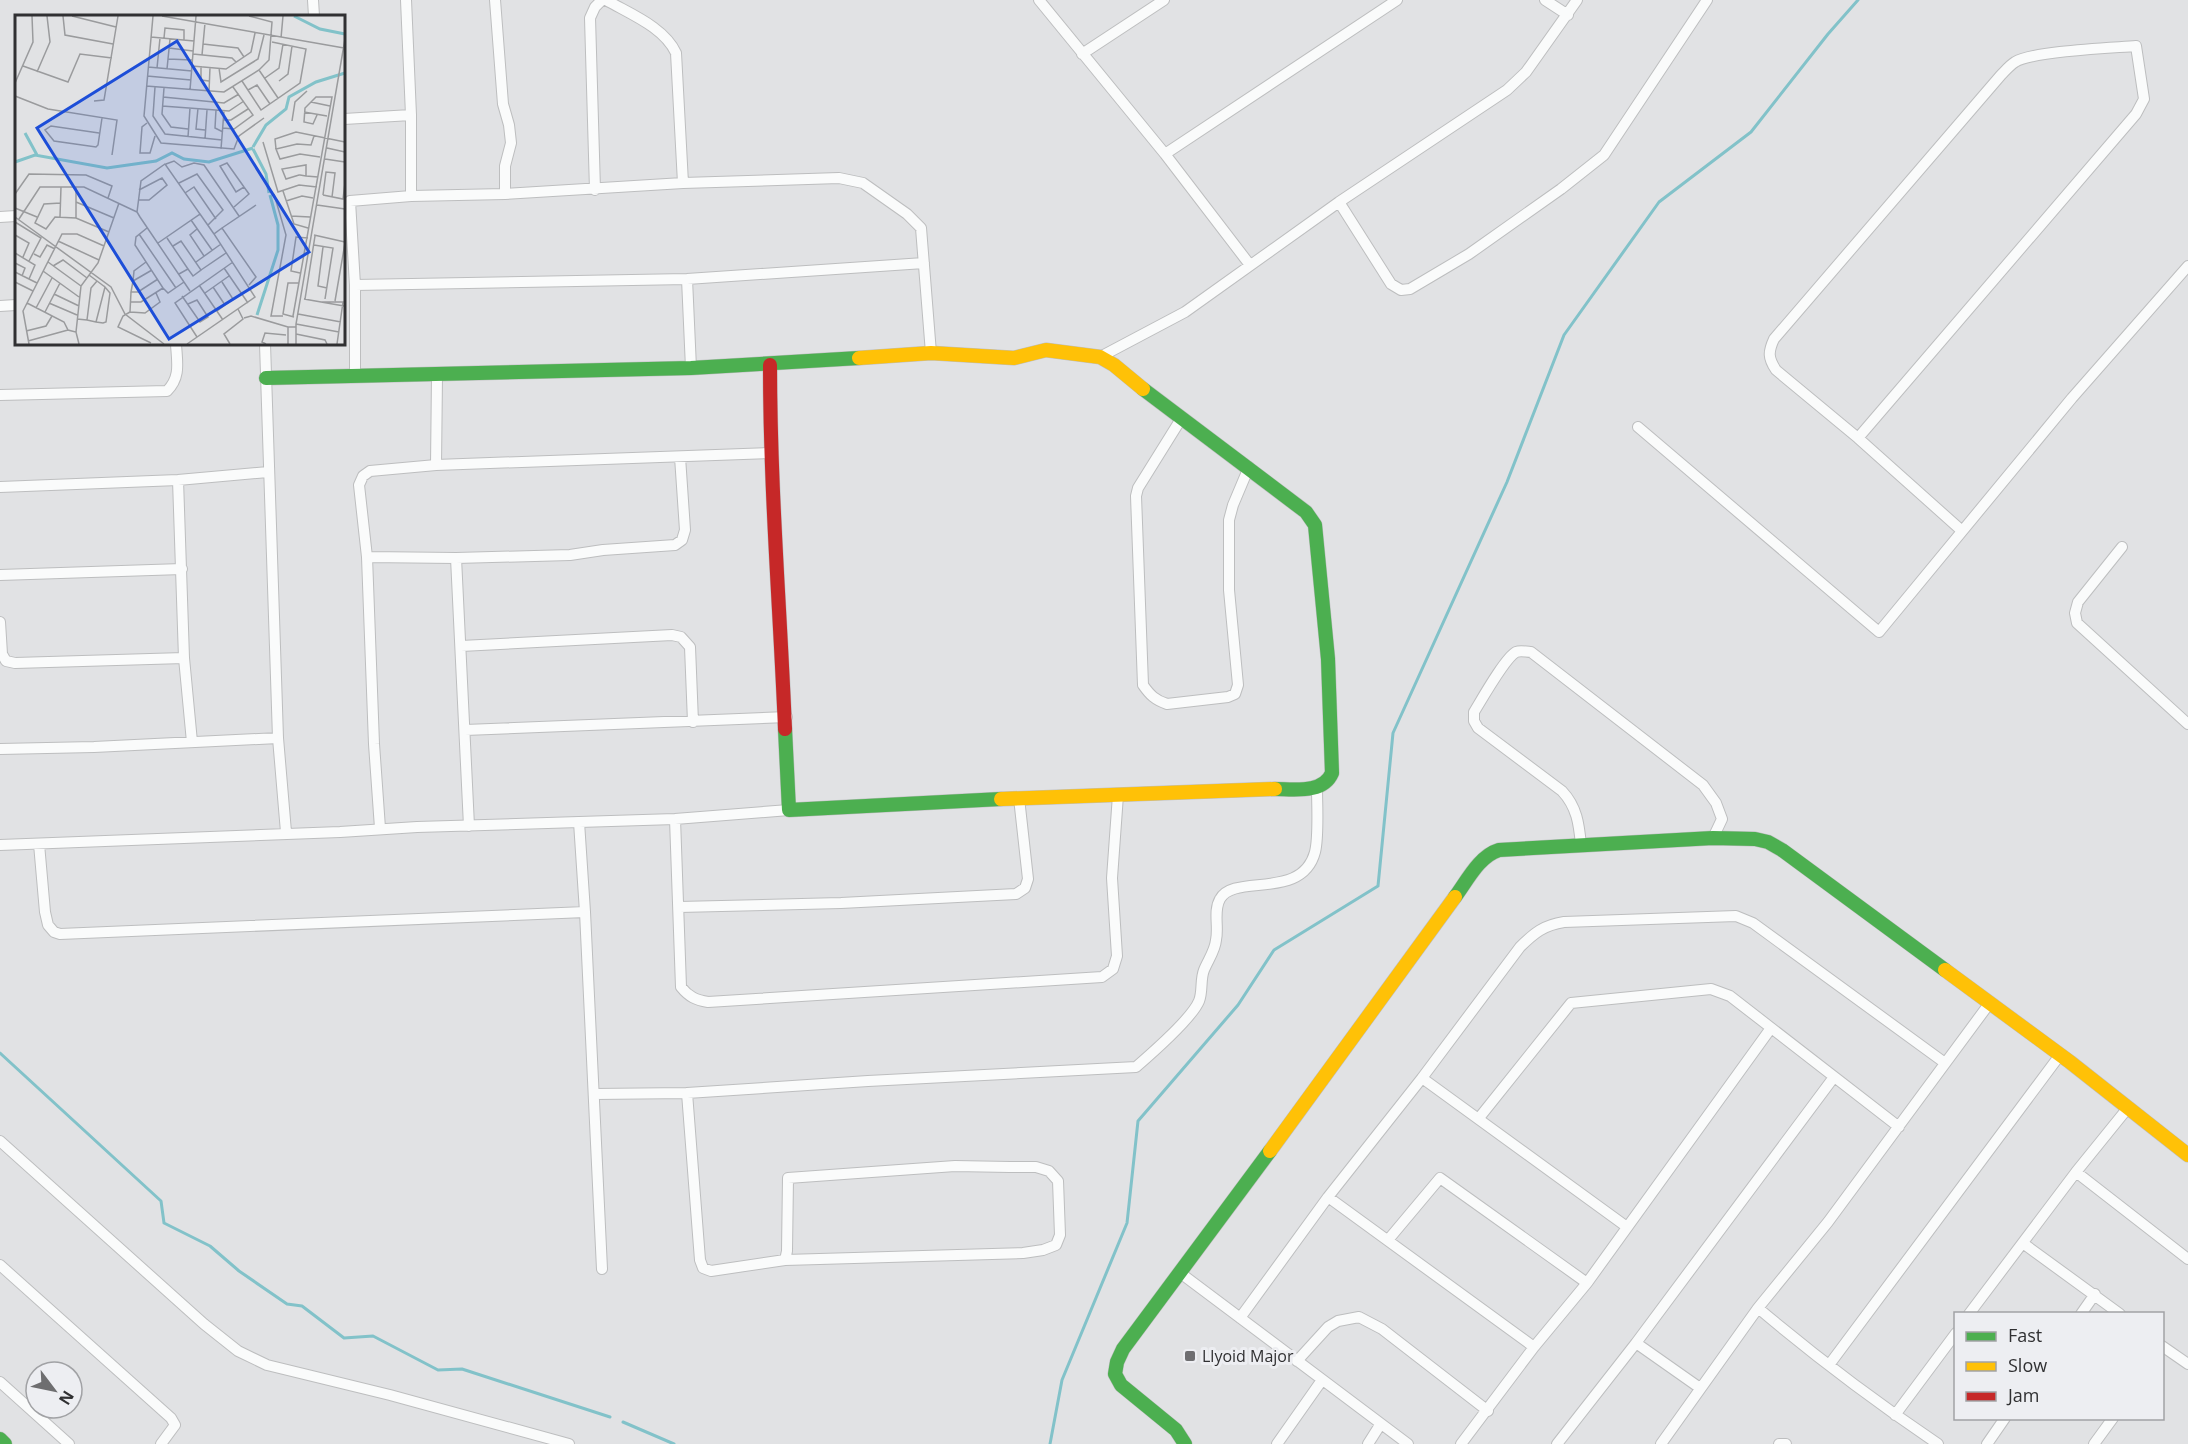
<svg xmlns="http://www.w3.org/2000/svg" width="2188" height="1444" font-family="'Open Sans',sans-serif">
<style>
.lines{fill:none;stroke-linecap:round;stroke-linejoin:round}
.stream{stroke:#82c2c9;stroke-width:3}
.street-casing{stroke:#bdbebf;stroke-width:12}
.fast-casing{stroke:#bdbebf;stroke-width:15}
.slow-casing{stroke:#bdbebf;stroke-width:15}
.jam-casing{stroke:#bdbebf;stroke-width:15}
.street{stroke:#fafbfb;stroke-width:10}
.fast{stroke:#4caf50;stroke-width:14}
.slow{stroke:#ffc107;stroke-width:14}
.jam{stroke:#c62828;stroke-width:14}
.poi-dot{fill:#6e6e70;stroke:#edeef2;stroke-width:2}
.labels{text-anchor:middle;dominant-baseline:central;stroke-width:6;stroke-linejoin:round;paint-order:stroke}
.poi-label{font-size:16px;fill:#303032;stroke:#edeef2;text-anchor:start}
.inset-river{fill:none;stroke:#82c2c9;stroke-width:3}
.inset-road{fill:none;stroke:#9a9b9d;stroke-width:1.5}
.view{fill:#1d4ed8;fill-opacity:0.15;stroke:#1d4ed8;stroke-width:3}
.inset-edge{fill:none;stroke:#303032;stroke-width:3}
</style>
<rect width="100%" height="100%" fill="#e1e2e4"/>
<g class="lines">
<path class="stream" d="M0,1053L161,1201L164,1223L210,1246L239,1271L287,1304L302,1306L344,1338L373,1336L438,1370L462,1369L610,1417
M623,1422L674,1444
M1050,1444L1062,1380L1127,1223L1138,1121L1238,1005L1274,950L1378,886L1393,733L1507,482L1564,335L1659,202L1751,132L1828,34L1858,0"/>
<g class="street-casing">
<path id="street" d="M313,0L314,16
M406,0L411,115V196
M495,0L503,104L509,125L511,143L505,166V194
M606,0C630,14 664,27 676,53L683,183
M1039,0L1165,154L1250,265
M1545,0L1568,15
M1082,54L1164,0
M344,119L411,115
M1165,154L1397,0
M595,190L590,18L595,7L602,0
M1339,202L1391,284L1401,290L1410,289L1469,254L1561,189L1604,155L1707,0
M0,217L16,216
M687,279L691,368
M355,285L687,279L924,263
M0,306L16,305
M265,344L278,738L286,832
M1100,357L1185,312L1339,202L1507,90L1526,72L1577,0
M437,376L436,465L770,453
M355,377V285L350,201L411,196L505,194L683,183L839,178L863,183L907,214L921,228L931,353
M0,395L167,391C181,377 177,362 176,344
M1181,419L1138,488L1136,496L1143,685C1150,695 1155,700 1167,704L1228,697L1235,694L1238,685L1229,590V520L1233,505L1249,467
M1638,427L1879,632L2072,398L2188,266
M1858,438L2136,114L2144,99L2136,46C2111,48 2032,51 2015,62C2010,65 2005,71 2001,75L1774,339C1768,352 1768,358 1776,370L1858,438L1961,530
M436,465L370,471L363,476L359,485L367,557L456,558L570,555L603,550L675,545L682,540L685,530L680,457
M178,480L184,658L192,742
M0,487L178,480L268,472
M2122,547L2078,602L2075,613L2077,623L2188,724
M367,557L374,744L380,828
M456,558L469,826
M0,575L182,569
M0,622L2,654L6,661L15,663L184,658
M461,646L672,635L681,637L690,647L693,722
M465,730L787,717
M0,749L94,747L278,738
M675,819L681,987C689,997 696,1000 708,1002L1102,977L1113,969L1117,956L1112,878L1118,795
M579,822L675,819L789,810
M0,845L340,832L417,827L579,822L585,912L60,934L54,932L48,925L45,912L39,844
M1581,845C1579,824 1577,807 1562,791L1478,728L1474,721V712C1482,699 1505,658 1516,652C1521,650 1526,652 1531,652L1703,785L1716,803L1722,819L1713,838
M679,907L841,903L1016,894L1025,888L1028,879L1019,798
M585,912L602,1269
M1422,1078L1627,1227
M687,1093L700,1260L703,1268L711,1271L785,1260L787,1251L788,1178L955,1166L1010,1167H1036L1049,1171L1058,1181L1060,1235L1056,1245L1043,1250L1023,1253L785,1260
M595,1094L687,1093L868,1081L1136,1067C1151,1054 1192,1018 1199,1001C1203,991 1200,980 1204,970C1208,960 1215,951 1216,940C1219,927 1213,911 1220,899C1234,873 1302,901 1315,852C1319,836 1317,805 1317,788
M1479,1118L1571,1003L1711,989L1730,996L1899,1127
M0,1141L204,1324L238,1351L267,1365L390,1395L569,1444
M2076,1172L2188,1259
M1328,1197L1534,1347
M1388,1240L1440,1178L1587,1283
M2024,1244L2120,1314
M0,1265L171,1418L175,1425L161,1444
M1179,1272L1408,1444
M1758,1308C1816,1357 1876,1402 1938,1444
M1969,1314L2076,1172L2127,1109
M2081,1314L2095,1294
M1240,1318L1328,1197L1422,1078L1520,947C1534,933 1544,925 1564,922L1736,916L1753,923L1945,1063
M1636,1343L1700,1388
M2162,1346L2188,1364
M1297,1361L1328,1327L1338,1321L1359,1317L1382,1329L1488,1411
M1829,1365L2060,1055
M0,1382L69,1444
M1895,1415L1956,1333
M1277,1444L1322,1380
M1368,1444L1380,1425
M1461,1444L1534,1347L1587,1283L1771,1028
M1557,1444L1636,1343L1834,1077
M1661,1444L1758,1308L1828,1222L1989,1004
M1779,1444H1786
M1987,1444L2005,1418
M2094,1444L2113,1418"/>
</g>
<g class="fast-casing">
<path id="fast" d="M266,378L691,368L859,358
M1143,389L1306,512L1315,525L1328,659L1332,773C1323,794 1294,789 1275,789
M785,729L789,810L1001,799
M1455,897C1467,881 1479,856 1499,850L1713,838L1755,839L1768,842L1782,850L1945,970
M0,1439L5,1444
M1185,1444L1176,1430L1121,1385L1115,1374L1117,1362L1123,1349L1270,1151"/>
</g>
<g class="slow-casing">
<path id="slow" d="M859,358L931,353L1014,358L1046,350L1100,357L1114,365L1143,389
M1001,799L1275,789
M1945,970L2070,1062L2188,1155
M1270,1151L1455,897"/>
</g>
<g class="jam-casing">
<path id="jam" d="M770,365C770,487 780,608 785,729"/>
</g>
<use href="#street" class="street"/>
<use href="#fast" class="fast"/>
<use href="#slow" class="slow"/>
<use href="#jam" class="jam"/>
</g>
<rect class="poi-dot" x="1184" y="1350" width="12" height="12" rx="3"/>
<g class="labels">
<g class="poi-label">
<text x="1202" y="1356">Llyoid Major</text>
</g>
</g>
<g transform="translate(15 15)">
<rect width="330" height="330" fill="#e1e2e4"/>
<path class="inset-river" d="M279,1L305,14L330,19M10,118L22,140M238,132L251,110L271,94L274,82L301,67L330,58M238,134L251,159L254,178M0,147L20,140L92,153L141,146L157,138L169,144L194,147L238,133M242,300L263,235V210L255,180"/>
<path class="inset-road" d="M48,1L50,20L98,29M57,1L101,12M138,1L129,101L146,128L219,134L224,121L249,103M147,1L329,33M136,22L179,26M149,23L150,13L169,15V25M266,23L268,1M188,29L223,33L229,42M154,33L178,36M178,39L217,43L221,47M187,40L190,8M153,44L177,45M8,51L53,67L65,39L97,43M177,51L211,54L236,37L240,18M186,51V65L194,66M133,52L177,56M142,53L145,23M204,53L206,67L243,44L249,20M152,54L155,24M244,55L263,83M22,57L35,27L32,1M132,61L176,65M250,63L264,53L268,29M227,66L246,95L285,68L291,34L257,27M264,66L273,59L277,31M0,68L18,27L17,1M131,71L209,77L244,55L254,45L257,7L234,1M140,72L138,101L150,119L207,125M149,73L147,99L156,112L173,114M175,75L181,1M233,75L242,70L255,89M194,77L195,52M0,81L33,94L102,105L97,140M148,82L209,88L224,79M79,86L89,85L103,1M296,87L315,91M147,91L214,96L229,86M183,93L181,114L190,115M201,95L200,113L208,117M289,97L312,101M209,105H216L233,94M277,106L280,87L292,76M132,108L127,112L125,138H135L140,121M208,113L219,114L238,100L218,72M84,118L36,111L30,115L39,126L81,132L83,130L87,103M299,121L296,130L282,129L261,134L265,144L285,139L305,142M173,122L175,93M190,124L192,95M248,127L263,177L284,170L302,172M312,133L330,137M206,134L209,96M261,134L260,124L281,117L330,127M310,144L330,147M151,149L159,146L167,152L179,148L189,150L224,201M291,161V150L267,154L271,164L284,160H285L291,161L303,162M164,168L182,159L208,195L193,210M268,176L279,209L293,213M170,178L179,172L201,204M0,179L14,159L71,160L97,171L93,183M259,179L271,220L256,301H268M308,180L311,157L320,158L317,182M308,180L328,184L330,168M124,185H134L152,170L147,163L124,175M271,186L287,181L298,183M61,187L99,203M46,188L29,189L20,208L31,214L40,202L61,203L94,217M302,190L330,194M219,192L234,179L229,172L221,177L205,151L212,148L229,172M0,193L22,202M185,199L199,219M276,201L295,202M0,202L96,272L110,299L149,329M45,202L46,172M61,203V172M4,204L25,172H69L122,197M176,205L197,235M0,207L26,223L14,246M132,213L121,222L120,230L148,273L153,278L169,267M207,213L241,190M182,214L175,220L189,241M124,219L161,273M0,220L14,228L8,242M299,220L330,227M152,223L173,254L164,259M43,226L84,245M143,228L185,199L150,149L126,166L122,197L125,202L175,276M299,230L318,233L310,284M158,231L166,226L186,255L178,261L173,254M308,232L303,271L312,273M0,238L20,250L14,264M19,239L25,242L32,230L40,234M33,247L66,271M131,247L119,256L118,266L137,255M181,247L206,229M0,248L10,253L7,261M38,251L48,245L72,263M209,253L233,288M186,255L211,238M28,256L64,282M0,257L22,268M285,258L276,256L281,222L293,223M74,260L90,272M118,266L116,277H123L143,264M0,267L18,276M184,270L208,305M198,272L210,290M116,277L115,297L108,301L103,312L136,328M190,278L214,261M39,279L64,291M167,281L185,307L193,302L182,285L173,289M289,284L329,291M290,284L300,221M320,286L330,228M115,287H126L148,273M305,287H328L322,329M12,288L49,307L53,315L61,317L64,329M34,288L62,300M21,293L37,263M202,296L218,284L207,267M30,297L45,268M115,297L130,298L145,287L141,278M283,299L326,307M278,301L317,82H301L290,93L289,107L298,109L302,100M279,302L268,299L273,268H284M229,303L236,301L273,312M62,304L72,305L81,307L88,308L91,307L95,278L90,272L81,307M72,305L76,273L82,266M281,309L324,317M11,316L31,311L37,301M61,317L66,271L83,248L104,188M281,319L310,325L312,329M182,322L160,288L218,247M13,326L53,315M14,329L8,296L47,219H62L89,231M172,329L240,282L199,219L207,213L241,262L234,270M215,329L209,319L228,304L223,294M251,329L247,327L250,318L271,320M273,329V312H281M281,329V309L330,24"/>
<path class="view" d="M162,26L294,237L154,324L22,113Z"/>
<rect width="330" height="330" class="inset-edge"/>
</g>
<rect x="1954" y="1312" width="210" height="108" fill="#edeef2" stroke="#a1a2a5" stroke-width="1.5"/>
<rect x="1966" y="1332" width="30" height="9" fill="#4caf50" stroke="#a1a2a5" stroke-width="1.5"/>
<text x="2008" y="1342" font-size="18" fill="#303032">Fast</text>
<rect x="1966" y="1362" width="30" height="9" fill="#ffc107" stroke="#a1a2a5" stroke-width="1.5"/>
<text x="2008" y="1372" font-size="18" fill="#303032">Slow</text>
<rect x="1966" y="1392" width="30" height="9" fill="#c62828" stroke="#a1a2a5" stroke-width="1.5"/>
<text x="2008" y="1402" font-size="18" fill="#303032">Jam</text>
<g transform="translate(54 1390) rotate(122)"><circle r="28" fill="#edeef2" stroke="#a1a2a5" stroke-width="1.5"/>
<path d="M0-4.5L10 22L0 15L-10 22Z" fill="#6e6e70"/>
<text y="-9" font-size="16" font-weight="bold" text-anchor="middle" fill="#303032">N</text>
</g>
</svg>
